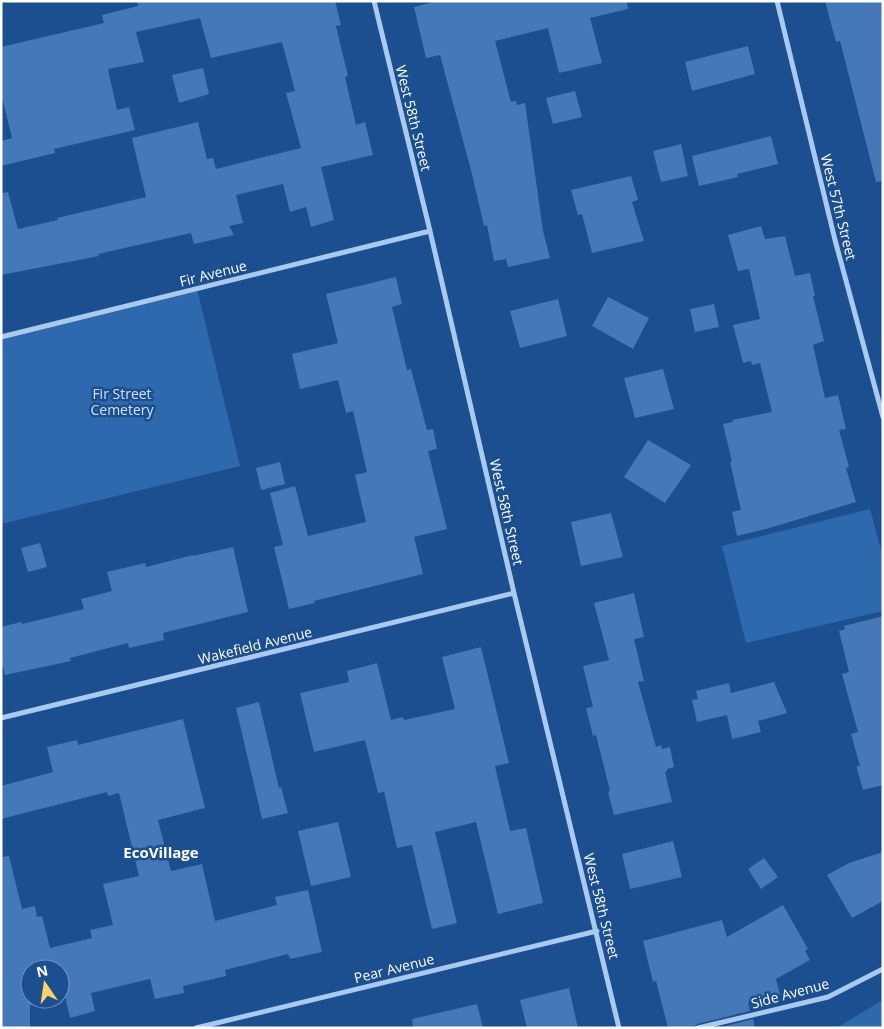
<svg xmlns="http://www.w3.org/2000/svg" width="884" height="1029" font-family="'Open Sans',sans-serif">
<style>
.green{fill:#2e69ad}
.building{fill:#4478b7}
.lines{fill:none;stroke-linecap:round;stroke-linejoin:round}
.minor{stroke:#a9c9ee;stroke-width:5}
.labels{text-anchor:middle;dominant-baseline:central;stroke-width:5;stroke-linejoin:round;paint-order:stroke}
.street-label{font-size:14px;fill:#fff;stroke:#1b4f8f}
.park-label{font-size:14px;fill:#cfe3fa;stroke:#1b4f8f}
.neighbourhood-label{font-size:15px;font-weight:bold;fill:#fff;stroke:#1b4f8f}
</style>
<rect width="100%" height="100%" fill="#1b4f8f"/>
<path class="green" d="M197,289L240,466L1,524V337Z
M870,509L883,557V611L746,643L722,546Z
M883,1000V1028H836Z"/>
<path class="building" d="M137,1H335L341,25L336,26L348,76L345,77L356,125L365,122L373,155L321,167L334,220L311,227L306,207L290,212L283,184L236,195L243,223L229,226L234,235L194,244L191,233L98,254L99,256L1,275V193L8,192L18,229L58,220L57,218L146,197L132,138L198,122L207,159L213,158L216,169L301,148L286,93L295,91L282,42L211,58L200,18L136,32L144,62L108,69L117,110L129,107L135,130L54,149L55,153L1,166V141L12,138L1,93V47L104,23L102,15L138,6Z
M437,1H627L628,9L590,18L602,63L559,73L548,28L495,41L511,102L516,101L517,105L525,103L543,231L550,258L508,267L506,259L494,261L487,225L484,226L472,174L440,55L426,58L414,7Z
M825,1H883V181L876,182L840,41L836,42Z
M748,46L755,74L692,91L685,62Z
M203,68L209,94L179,103L172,75Z
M575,91L582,117L553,124L546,98Z
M771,136L778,164L737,174L738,177L699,186L692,156Z
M681,144L688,176L661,182L653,151Z
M631,176L638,200L632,202L644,241L592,253L582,214L578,215L571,190Z
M761,226L765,239L785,236L795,276L810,273L815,296H813L824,341L813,345L825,398L838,395L846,429L839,430L849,467L846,468L856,502L766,529L737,536L732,512L741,510L730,462H732L723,424L733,422L732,420L772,412L760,363L752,365L751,361L743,363L733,325L760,319L749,269L738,271L728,235Z
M396,277L402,304L392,307L407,370L411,369L427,430L433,429L437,449L428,451L447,529L414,537L423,574L314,601L315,603L289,609L274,547L283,545L270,493L295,486L308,536L366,522L355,475L367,472L353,411L346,413L338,380L300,389L292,354L338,343L326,294Z
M608,297L649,318L633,349L592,326Z
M558,299L567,336L520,348L510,311Z
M714,304L719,327L695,332L690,309Z
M663,369L674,409L635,418L624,378Z
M648,440L691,465L665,503L624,477Z
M280,462L285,484L261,490L256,468Z
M611,513L623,557L581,566L571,522Z
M40,543L47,567L28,572L21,548Z
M233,547L248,612L163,633L164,640L129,648L128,643L70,658L71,661L5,675L1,659V627L21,622L22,624L84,609L81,599L112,591L107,572L145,563L146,567L193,555V556Z
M634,593L644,637L634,639L644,681L638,682L656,747L661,745L662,749L670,747L674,767L667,769V771L665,772L672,802L614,815L608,792L610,791L596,735L593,736L586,708L593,707L583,666L609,660L594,603Z
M883,616V785L863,790L857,769V766H860L851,734L858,732L842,674L849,672L839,631L845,629L844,626Z
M481,647L509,763L495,766L510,831L526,828L543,903L498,914L476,822L435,832L457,923L432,929L412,845L397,848L384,792L378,793L365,740L314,752L300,693L349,682L347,671L377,663L391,720L403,717L404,720L455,709L442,657Z
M774,682L787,713L758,721L761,732L732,739L727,715L697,722L692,700L698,699L696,691L729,683L731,693Z
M259,702L279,788L281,787L288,813L262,819L236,708Z
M183,719L205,808L158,820L171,871L202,864L215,921L277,905L275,897L308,890L322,952L290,959L288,954L225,970L226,976L183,986L184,993L155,999L150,979L91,993L95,1011L70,1018L65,996L60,998V969H30V999H54L30,1005V1028H1V857L9,856L22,909L35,906L37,917L42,916L50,948L92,938L90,930L113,925L103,884L139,876L119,793L108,796L107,792L1,819V786L53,772L47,747L77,740L78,745Z
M338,822L351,877L311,886L298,831Z
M673,841L682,877L630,889L622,854Z
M883,852V901L852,918L827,875L849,863Z
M764,858L778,877L761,889L748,869Z
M783,905L808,949L805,951L810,960L776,979L780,995L748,1003L750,1011L697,1024L694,1028H668L656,981L653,982L643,941L722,920L727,937Z
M569,988L578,1028H527L520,1000Z
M477,1004L483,1028H413L412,1019Z
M753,1019L755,1028H718Z"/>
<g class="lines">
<path class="minor" d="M374,1L430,231L514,593L619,1028
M777,1L835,240L883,417
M1,337L430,231
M1,718L514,593
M196,1028L597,931
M698,1028L828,997L883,969"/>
</g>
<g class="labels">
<g class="street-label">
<text transform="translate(414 118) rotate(76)">West 58th Street</text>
<text transform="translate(839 207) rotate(76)">West 57th Street</text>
<text transform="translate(213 273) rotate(-14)">Fir Avenue</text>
<text transform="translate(507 512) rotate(77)">West 58th Street</text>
<text transform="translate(255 645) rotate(-14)">Wakefield Avenue</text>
<text transform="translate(602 906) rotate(76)">West 58th Street</text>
<text transform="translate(394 968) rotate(-14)">Pear Avenue</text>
<text transform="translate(790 993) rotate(-15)">Side Avenue</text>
</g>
<g class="park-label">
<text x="122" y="393">Fir Street<tspan x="122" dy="16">Cemetery</tspan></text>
</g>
<g class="neighbourhood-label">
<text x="161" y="852">EcoVillage</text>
</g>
</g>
<rect width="884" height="1029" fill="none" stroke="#ffffff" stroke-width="5"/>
<g transform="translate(45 984) rotate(347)"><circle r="24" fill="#1b4f8f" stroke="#7695bc"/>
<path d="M0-4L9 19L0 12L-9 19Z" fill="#ffd166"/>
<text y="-8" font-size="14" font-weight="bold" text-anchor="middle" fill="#ffffff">N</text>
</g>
</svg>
